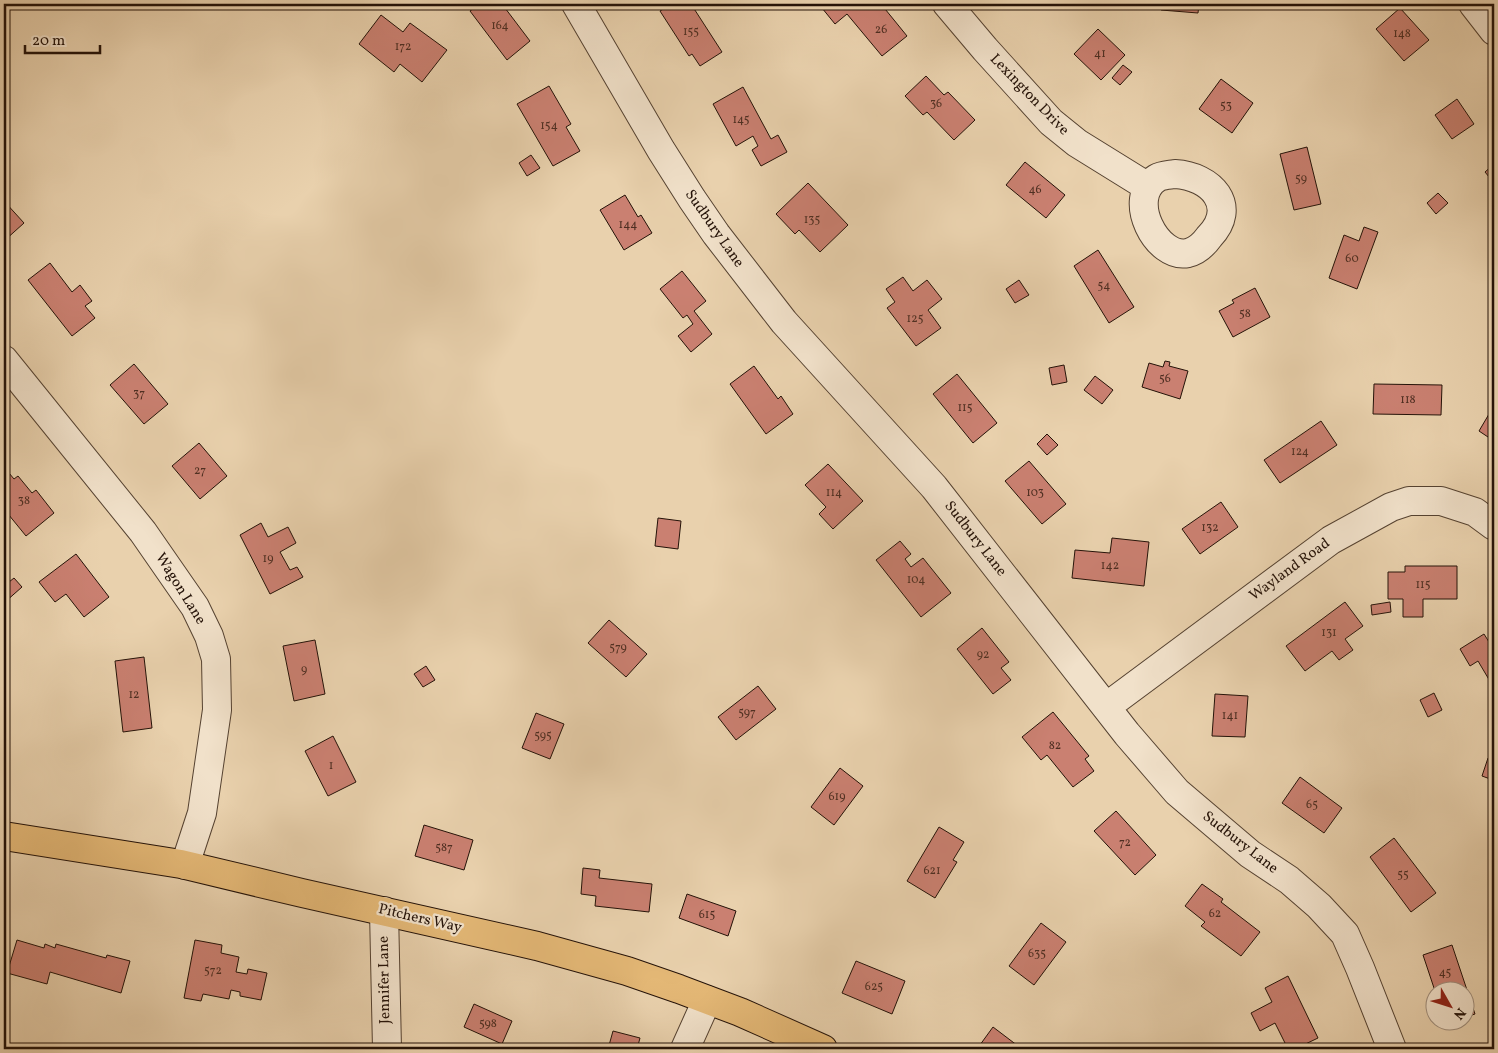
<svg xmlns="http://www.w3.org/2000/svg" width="1498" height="1053" font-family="Vollkorn,serif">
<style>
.building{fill:#ca8071;stroke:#241208}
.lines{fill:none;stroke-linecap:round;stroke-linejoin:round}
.minor-casing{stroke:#554231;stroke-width:30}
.major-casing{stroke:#241208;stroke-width:30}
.minor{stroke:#f1e1ca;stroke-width:28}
.major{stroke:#e4b876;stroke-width:28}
.labels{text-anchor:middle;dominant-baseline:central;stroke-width:4.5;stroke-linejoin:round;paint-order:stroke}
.number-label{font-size:12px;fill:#4e2e22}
.street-label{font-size:15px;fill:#241208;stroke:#f1e1ca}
</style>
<rect width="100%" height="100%" fill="#e9d1ad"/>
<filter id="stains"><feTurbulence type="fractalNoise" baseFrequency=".004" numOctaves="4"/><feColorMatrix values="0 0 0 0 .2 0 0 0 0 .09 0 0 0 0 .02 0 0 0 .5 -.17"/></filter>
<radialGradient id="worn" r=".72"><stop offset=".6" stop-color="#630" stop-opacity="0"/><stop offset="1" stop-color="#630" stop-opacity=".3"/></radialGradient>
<path class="building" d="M480,4H502L530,41L507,60L470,11Z
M672,4H691L722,52L700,66L692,54L689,56L660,11Z
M826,4H870L872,5L881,4L907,36L882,56L847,14L835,24L822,8Z
M1162,4H1199L1198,13L1161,10Z
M1400,8L1429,40L1404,61L1376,29Z
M381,15L403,32L410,23L447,50L422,82L400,64L394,72L359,44Z
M1098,29L1125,55L1101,80L1074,54Z
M1123,65L1132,72L1120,85L1112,78Z
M926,76L944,95L948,92L975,120L954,140L927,112L923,115L905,96Z
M1221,79L1253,103L1232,133L1199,109Z
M549,86L571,124L566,127L580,151L553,166L517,104Z
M743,87L771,139L778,135L787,152L761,166L752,150L758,146L753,136L736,146L713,104Z
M1457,99L1474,124L1452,139L1435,115Z
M1307,147L1321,204L1294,210L1280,154Z
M531,155L540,168L527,176L519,163Z
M1025,162L1065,195L1046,218L1006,185Z
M1494,164V183L1485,172Z
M808,183L848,225L820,252L799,230L795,234L776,214Z
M1438,193L1448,203L1436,214L1427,203Z
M625,195L638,217L641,215L652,233L624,250L600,210Z
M4,201L24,223L4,241Z
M1364,227L1378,232L1357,289L1329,278L1344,235L1359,241Z
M1098,250L1134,307L1109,323L1074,266Z
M50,263L72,292L80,285L92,301L85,306L95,318L72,336L28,280Z
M682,271L706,301L694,311L712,334L691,352L678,336L693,324L687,315L683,318L660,289Z
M903,277L913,291L927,280L942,299L928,310L941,328L916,346L887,308L895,302L886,289Z
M1019,280L1029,295L1015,303L1006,289Z
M1255,288L1270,317L1233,337L1219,311L1234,303L1232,300Z
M1165,361L1170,362L1169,366L1188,371L1180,399L1142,387L1149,363L1163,367Z
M134,364L168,404L144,424L110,385Z
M1064,365L1067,382L1052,385L1049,368Z
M754,366L778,399L781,396L793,414L766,434L730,384Z
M957,374L997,423L973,443L933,394Z
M1095,376L1113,390L1102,404L1084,390Z
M1374,384L1442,385L1441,415L1373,414Z
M1492,409L1494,410V441L1479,431Z
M1321,421L1337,445L1280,483L1264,460Z
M1047,434L1058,445L1047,455L1037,444Z
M199,443L227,476L200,499L172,466Z
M1029,461L1066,504L1042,524L1005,481Z
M828,464L863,501L833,529L819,514L826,507L805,485Z
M4,467L14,479L18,476L32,493L36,490L54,513L26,536L4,509Z
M1221,502L1238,527L1200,554L1182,529Z
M658,518L681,521L678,549L655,546Z
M261,523L268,537L288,527L296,543L280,552L290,570L297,567L303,577L270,594L240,535Z
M1112,538L1149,542L1144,586L1072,578L1075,550L1110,553Z
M900,541L911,554L905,559L911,567L923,558L951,593L921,617L876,560Z
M76,554L109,597L84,617L66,594L55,602L39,582Z
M1405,566H1457V599H1423V617H1403V599H1388V572H1405Z
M14,578L22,587L5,602L4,586Z
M1345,602L1363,626L1345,639L1353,650L1339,660L1332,651L1305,671L1286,646Z
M1390,602L1391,612L1372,615L1371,605Z
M609,620L647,654L626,677L588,643Z
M982,628L1009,662L1001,668L1011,680L993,694L957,649Z
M1484,634L1494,650V688L1478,661L1470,666L1460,649Z
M315,640L325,694L294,701L283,646Z
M144,657L152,728L123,732L115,661Z
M426,666L435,680L423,687L414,674Z
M758,686L776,709L736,740L718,717Z
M1434,693L1442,710L1428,717L1420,700Z
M1215,694L1248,696L1245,737L1212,736Z
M1053,712L1089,756L1085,759L1094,771L1073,787L1047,755L1041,760L1022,737Z
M536,713L564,724L550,759L522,748Z
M333,736L356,782L328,796L305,751Z
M1488,758L1494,761L1493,780L1482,776Z
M840,768L863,786L834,825L811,807Z
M1300,777L1342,808L1324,833L1282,803Z
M1116,811L1156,855L1135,875L1094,831Z
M424,825L473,840L464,870L415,856Z
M939,827L964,842L953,860L957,862L935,898L907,881Z
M1394,838L1436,893L1411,912L1370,857Z
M583,868L600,870L599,878L652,884L649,912L595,906L596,896L581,894Z
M1202,884L1223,899L1221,902L1260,932L1241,956L1201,926L1205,922L1185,906Z
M687,894L736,911L728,936L679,918Z
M1041,923L1066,942L1034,985L1009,966Z
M17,940L44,948L45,944L55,948L56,944L106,958L107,955L130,961L121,993L50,972L47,984L7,973Z
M195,940L222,945L221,953L239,957L236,972L247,974L248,969L267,973L261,1000L240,996V992L231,990L229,999L203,994L201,1001L184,998Z
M1452,945L1475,1014L1466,1017V990H1436V994L1423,955Z
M856,961L905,981L892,1014L842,993Z
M1288,976L1318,1038L1295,1049H1288L1275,1023L1260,1031L1251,1013L1272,1002L1265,988Z
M474,1004L512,1021L502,1044L464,1027Z
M993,1027L1022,1049H977Z
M613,1031L640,1038L637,1049H608Z"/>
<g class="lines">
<g class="minor-casing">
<path id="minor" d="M576,4L661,150L692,199L716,234L784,322L934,487L1127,734L1177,792L1250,854L1289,880L1319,906L1345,934L1360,968L1392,1049
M947,4L985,49L1051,122L1077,143L1148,187
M1473,4L1494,31
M1175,174C1211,176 1239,206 1209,237C1204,244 1196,251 1188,253C1157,260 1125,198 1157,178C1162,175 1169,175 1175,174Z
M4,360L143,532L195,607L209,636L216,659L217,710L202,813L185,865
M1106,707L1331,540L1391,507L1409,501H1441L1475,512L1494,526
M384,911L387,1049
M685,1049L707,1000"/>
</g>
<g class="major-casing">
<path id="major" d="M4,836L181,864L302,893L537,946L627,971L679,989L740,1012L823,1049"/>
</g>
<use href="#minor" class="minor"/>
<use href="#major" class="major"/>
</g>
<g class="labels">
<g class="number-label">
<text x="500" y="26">164</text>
<text x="881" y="30">26</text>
<text x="691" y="32">155</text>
<text x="1402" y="34">148</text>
<text x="403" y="47">172</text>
<text x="1100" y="54">41</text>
<text x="936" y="104">36</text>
<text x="1226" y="106">53</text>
<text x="741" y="120">145</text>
<text x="549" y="126">154</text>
<text x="1301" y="179">59</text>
<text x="1035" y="190">46</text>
<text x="812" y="220">135</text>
<text x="628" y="225">144</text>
<text x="1352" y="259">60</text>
<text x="1104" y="286">54</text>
<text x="1245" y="314">58</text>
<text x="915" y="319">125</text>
<text x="1165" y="379">56</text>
<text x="139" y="394">37</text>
<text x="1408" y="400">118</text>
<text x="965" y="408">115</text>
<text x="1300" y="452">124</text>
<text x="200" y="471">27</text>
<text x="834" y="493">114</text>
<text x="1035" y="493">103</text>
<text x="24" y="501">38</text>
<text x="1210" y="528">132</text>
<text x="268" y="559">19</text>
<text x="1110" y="566">142</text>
<text x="916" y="580">104</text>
<text x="1423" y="585">115</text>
<text x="1329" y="633">131</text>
<text x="618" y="648">579</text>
<text x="983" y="655">92</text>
<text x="304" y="670">9</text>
<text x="134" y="695">12</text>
<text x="747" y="713">597</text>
<text x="1230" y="716">141</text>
<text x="543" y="736">595</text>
<text x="1055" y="746">82</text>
<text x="331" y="766">1</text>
<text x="837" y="797">619</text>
<text x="1312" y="805">65</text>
<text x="1125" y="843">72</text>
<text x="444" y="848">587</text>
<text x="932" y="871">621</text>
<text x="1403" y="875">55</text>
<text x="1215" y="914">62</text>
<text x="707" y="915">615</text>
<text x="1037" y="954">635</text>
<text x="213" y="971">572</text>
<text x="1445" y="973">45</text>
<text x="874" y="987">625</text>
<text x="488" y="1024">598</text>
</g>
<g class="street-label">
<text transform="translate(1029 95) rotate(46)">Lexington Drive</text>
<text transform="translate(714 229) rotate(55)">Sudbury Lane</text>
<text transform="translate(975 539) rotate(52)">Sudbury Lane</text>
<text transform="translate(1290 570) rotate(-36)">Wayland Road</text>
<text transform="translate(180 589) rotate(58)">Wagon Lane</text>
<text transform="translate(1240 843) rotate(38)">Sudbury Lane</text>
<text transform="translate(420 919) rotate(13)">Pitchers Way</text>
<text transform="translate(385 980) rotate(-91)">Jennifer Lane</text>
</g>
</g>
<rect width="1498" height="1053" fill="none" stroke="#e9d1ad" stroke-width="20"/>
<rect x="5" y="5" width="1488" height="1043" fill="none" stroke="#241208" stroke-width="2.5"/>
<rect x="10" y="10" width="1478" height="1033" fill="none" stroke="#241208"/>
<g transform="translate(1450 1006) rotate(129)"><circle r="24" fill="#f1e1ca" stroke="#9f8e7c"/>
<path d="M0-4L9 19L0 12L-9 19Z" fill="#8f2418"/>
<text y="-8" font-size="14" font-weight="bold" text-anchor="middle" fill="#241208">N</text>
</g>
<path d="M25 45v8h75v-8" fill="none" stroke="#241208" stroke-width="2.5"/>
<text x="32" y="45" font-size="15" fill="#241208" stroke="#f1e1ca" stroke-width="4" paint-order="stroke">20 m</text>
<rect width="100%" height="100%" filter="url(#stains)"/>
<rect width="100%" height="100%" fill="url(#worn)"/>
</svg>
